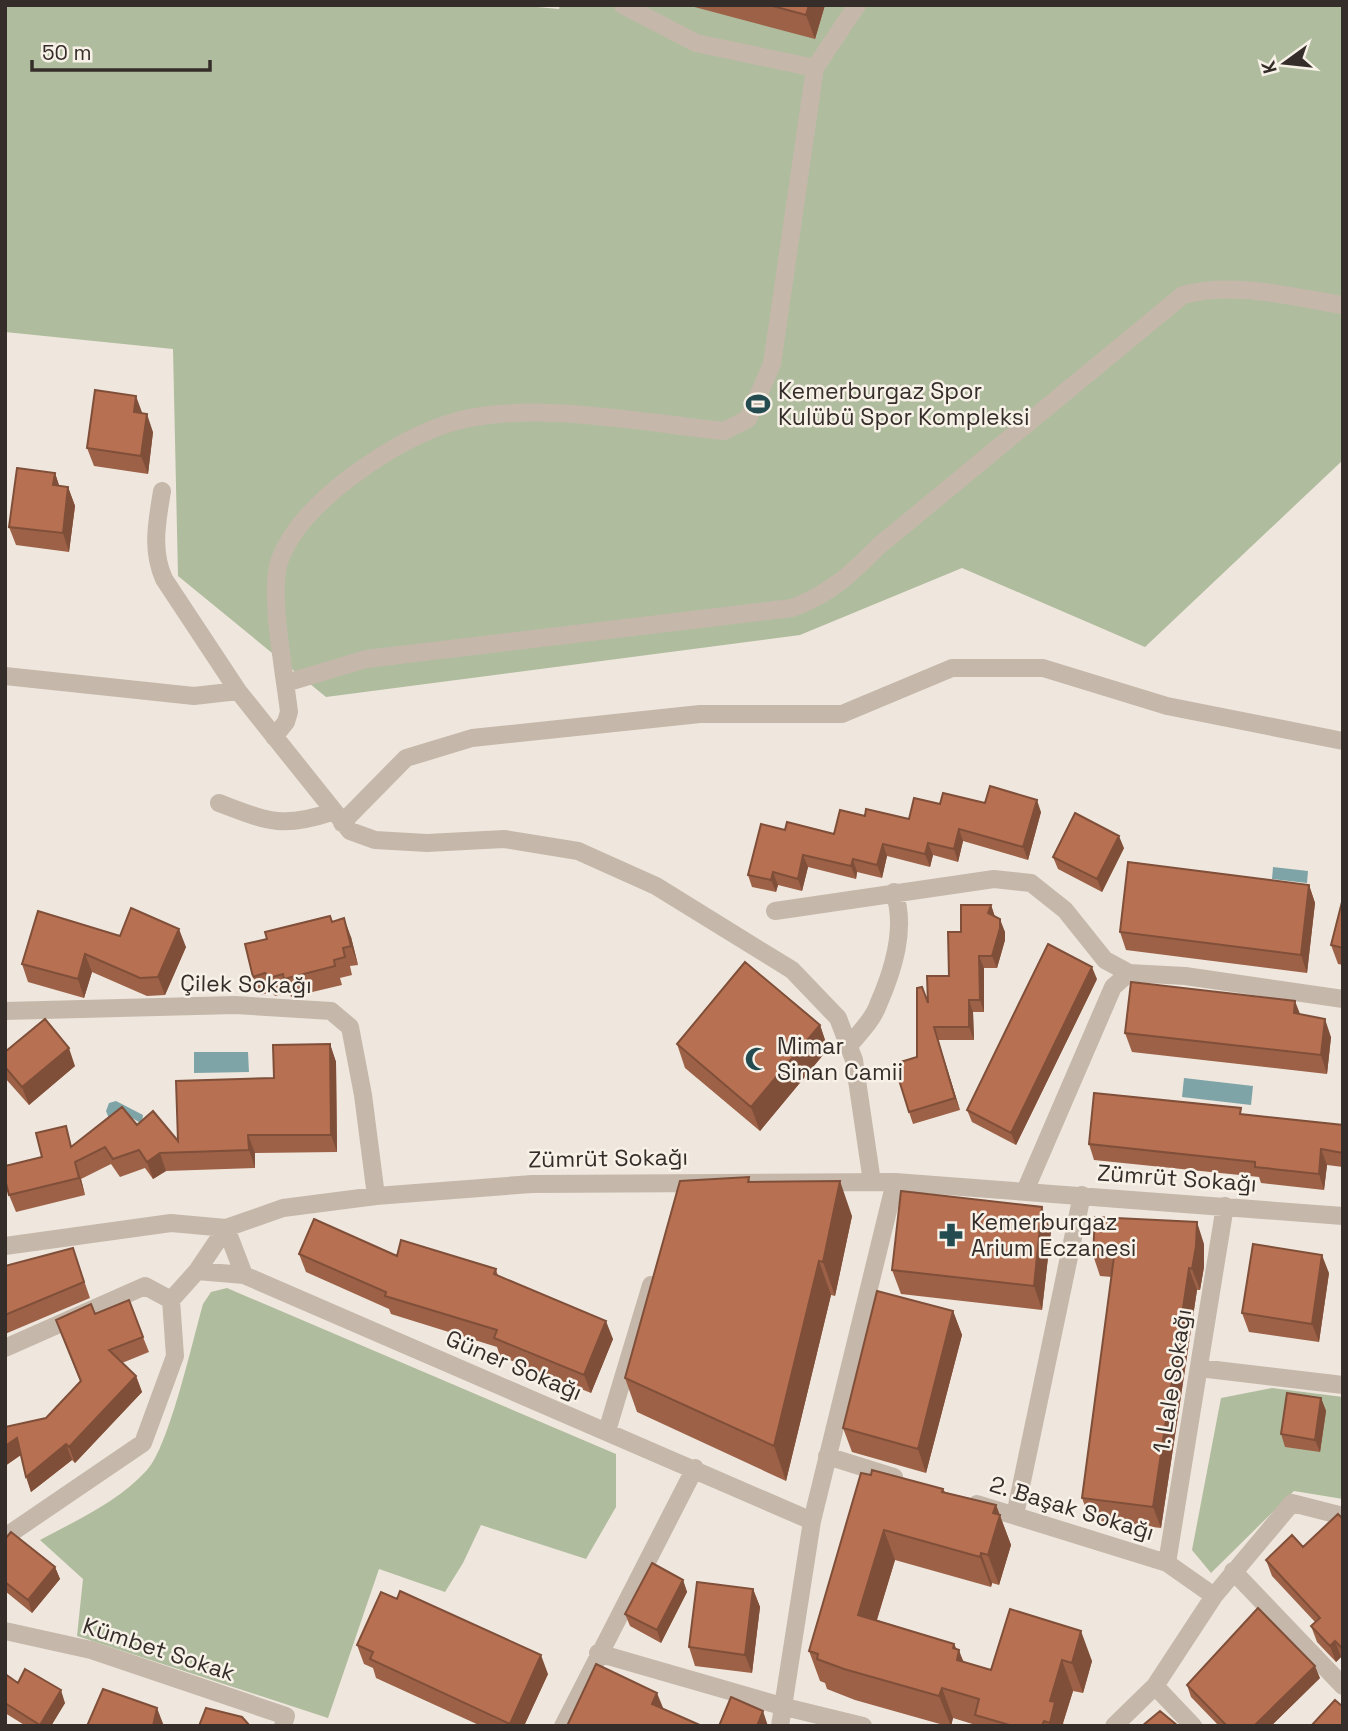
<svg xmlns="http://www.w3.org/2000/svg" width="1348" height="1731" font-family="'Space Grotesk',sans-serif">
<style>
.green{fill:#b0bc9e}
.water{fill:#7fa4a8}
.lines{fill:none;stroke-linecap:round;stroke-linejoin:round}
.minor{stroke:#c5b8aa;stroke-width:18}
.wall{fill:#9d6147}
.shaded-wall{fill:#804f39}
.building{fill:#b77152;stroke:#804f39;stroke-width:2}
.labels{text-anchor:middle;dominant-baseline:central;stroke-width:5;stroke-linejoin:round;paint-order:stroke}
.poi-label{font-size:23px;fill:#342d29;stroke:#f7f1e8;text-anchor:start}
.street-label{font-size:23px;fill:#342d29;stroke:#f7f1e8}
</style>
<rect width="100%" height="100%" fill="#efe7dd"/>
<path class="green" d="M5,5H515L559,9L560,5H1343V460L1145,647L962,568L800,635L326,697L178,576L173,349L5,332Z
M227,1288L616,1454V1507L586,1559L481,1525L463,1563L445,1592L379,1569L328,1718L77,1636L83,1579L40,1540C77,1520 118,1502 147,1470C169,1447 193,1339 203,1304L211,1292Z
M1272,1388L1343,1397V1499L1294,1491L1211,1573L1192,1550L1221,1398Z"/>
<path class="water" d="M1273,867L1308,871L1307,883L1272,879Z
M194,1052H248L249,1072L194,1073Z
M1184,1078L1253,1086L1251,1105L1182,1097Z
M116,1101L143,1115L142,1124L129,1116L110,1121L106,1111L109,1103Z"/>
<g class="lines">
<path class="minor" d="M623,5L696,43L815,68
M162,491C157,522 151,550 164,579L238,691L350,831L375,840L427,843L504,839L578,851L656,886L792,970L838,1018L854,1060L872,1182
M5,676L194,696L238,691
M286,683L366,659L792,608C829,595 853,572 880,545L1183,295C1236,281 1290,297 1343,305
M274,737L286,722L289,712C285,676 268,590 280,559C293,525 324,497 352,476C382,454 414,434 450,423C525,399 645,423 724,431L748,419L772,364L815,68L857,5
M219,803C267,821 281,829 332,812
M342,823L406,758L472,738L700,714H842L952,668H1043L1167,706L1343,741
M775,911L994,879L1031,883L1065,910L1105,960L1129,973
M5,1011L235,1005L331,1011L350,1027L363,1095L376,1196
M849,1046C858,1034 873,1020 878,1005C893,971 907,928 894,892
M1025,1191L1113,987L1129,973L1185,976L1343,999
M226,1228L244,1275L812,1521
M5,1246L171,1223L226,1228L283,1208L376,1196L532,1184L895,1182L1343,1216
M197,1271L244,1275
M5,1348L145,1286L171,1300
M1199,1368L1343,1385
M607,1431L651,1285
M827,1456L894,1477
M977,1504L1167,1563L1214,1596
M1015,1515L1082,1195
M5,1537L143,1443L175,1356L171,1300L197,1271L226,1228
M1167,1563L1225,1206
M1233,1571L1343,1686
M5,1631L91,1650L286,1716L283,1726
M598,1653L785,1707L863,1726
M1155,1686L1193,1726
M563,1726L695,1468
M780,1726L812,1521L895,1182
M1114,1726L1155,1686L1214,1596L1292,1503L1343,1516"/>
</g>
<path class="wall" d="M687,5H825L815,39Z
M153,432L148,474L94,466L87,448Z
M55,473L59,486L68,487L75,506L69,552L16,545L9,527Z
M985,803L1041,812L1028,860L963,841L958,862L933,855L930,867L887,856L882,878L857,872L856,879L808,867L802,891L778,885L776,892L752,887L748,875L785,830L834,834L865,816L909,819L940,804Z
M1124,848L1102,892L1058,869L1053,857Z
M1309,885L1315,903L1307,973L1126,950L1120,932Z
M1343,898V965L1338,964L1331,945Z
M991,905L995,917L1005,932V940L997,968H984V1012H973L974,1040H938L960,1110L913,1124L909,1112L917,1057L928,1003L949,976L961,932Z
M332,922L351,937L358,965L350,966L352,975L340,978L342,985L291,997L289,992L275,996L272,992L260,995L253,977Z
M120,936L186,947L165,995L147,996L92,972L84,998L28,982L22,964Z
M1097,979L1016,1145L972,1122L967,1110Z
M1300,1014L1331,1037L1327,1074L1132,1052L1125,1033Z
M820,1025L828,1049L760,1131L685,1068L677,1044Z
M330,1044L336,1062L337,1152L255,1153V1168L166,1171L153,1179L145,1168L120,1177L111,1164L81,1179L85,1195L16,1212L9,1195L42,1157L137,1125L178,1141L274,1078Z
M5,1052L75,1066L29,1105L5,1078Z
M1243,1114L1343,1125V1167L1327,1165L1324,1190L1261,1183L1259,1177L1094,1160L1089,1144Z
M749,1177L750,1182L852,1216L835,1296L831,1295L786,1481L637,1412L625,1378Z
M1051,1231L1042,1310L901,1294L892,1270Z
M1204,1244V1267L1200,1290H1197L1161,1528L1090,1520L1082,1498L1112,1277L1100,1276L1093,1255Z
M73,1248L90,1298L5,1334V1266Z
M299,1254L397,1256L496,1269L498,1276L613,1339L591,1393L500,1356L497,1347L391,1314L389,1309L306,1272Z
M1329,1273L1319,1342L1249,1332L1242,1313Z
M953,1311L962,1335L926,1473L852,1452L843,1428Z
M95,1314L143,1337L149,1352L122,1363L136,1376L142,1392L75,1463L72,1460L31,1492L21,1455L5,1466V1427L46,1418L80,1381L56,1320Z
M1321,1398L1326,1411L1320,1452L1285,1447L1281,1434Z
M871,1475L943,1489L945,1492L996,1505L1011,1545L999,1585L992,1583L991,1587L895,1560L877,1620L954,1644L964,1662L991,1670L1010,1609L1092,1661L1083,1693L1073,1691L1063,1723L1064,1726H979L953,1718L951,1726H947L855,1700L827,1689L825,1683L820,1681L809,1651Z
M1343,1519V1659L1341,1657L1336,1662L1317,1642L1311,1626L1315,1622L1272,1576L1266,1560L1303,1547Z
M5,1539L55,1567L60,1579L32,1613L5,1591Z
M683,1580L687,1592L661,1643L630,1626L625,1614Z
M753,1589L760,1607L752,1673L695,1666L689,1647Z
M357,1645L548,1674L524,1726H481L376,1678L373,1668L364,1664Z
M5,1674L18,1683L65,1703L51,1726H26L5,1713Z
M1320,1678L1271,1726H1219L1191,1697L1187,1685Z"/>
<path class="shaded-wall" d="M809,5H825L815,39L806,15Z
M136,396L143,415L134,412Z
M147,414L153,432L148,474L141,456Z
M55,473L61,491L53,485Z
M68,487L75,506L69,552L63,533Z
M1037,800L1041,812L1028,860L1023,847Z
M959,829L963,841L958,862L954,849Z
M1119,836L1124,848L1102,892L1097,879Z
M928,843L933,855L930,867L925,854Z
M883,844L887,856L882,878L877,865Z
M803,855L808,867L802,891L798,879Z
M853,859L857,872L856,879L851,866Z
M773,872L778,885L776,892L771,880Z
M1309,885L1315,903L1307,973L1301,955Z
M991,905L995,917L988,913Z
M344,918L351,937L358,965L351,946Z
M1000,919L1005,932V940L997,968L992,956Z
M179,929L186,947L165,995L158,977Z
M85,954L92,972L84,998L78,979Z
M979,956L984,968V1012L980,1000Z
M1092,967L1097,979L1016,1145L1011,1133Z
M969,1000L973,1012L974,1040L969,1027Z
M1295,1001L1302,1019L1294,1013Z
M1325,1019L1331,1037L1327,1074L1321,1055Z
M820,1025L828,1049L760,1131L751,1107Z
M934,1027L938,1040L960,1110L955,1098Z
M330,1044L336,1062L337,1152L331,1135Z
M69,1048L75,1066L29,1105L22,1087Z
M248,1135L255,1153V1168L249,1150Z
M1321,1149L1327,1165L1324,1190L1319,1174Z
M160,1153L166,1171L153,1179L147,1162Z
M75,1162L81,1179L85,1195L79,1178Z
M840,1181L852,1216L835,1296L823,1262Z
M1042,1207L1051,1231L1042,1310L1034,1286Z
M1197,1222L1204,1244V1267L1200,1290L1192,1269Z
M1322,1255L1329,1273L1319,1342L1312,1324Z
M819,1261L831,1295L786,1481L774,1446Z
M1189,1268L1197,1290L1161,1528L1153,1507Z
M953,1311L962,1335L926,1473L918,1449Z
M606,1321L613,1339L591,1393L584,1375Z
M136,1376L142,1392L75,1463L69,1447Z
M1321,1398L1326,1411L1320,1452L1315,1440Z
M17,1438L22,1454L5,1466V1446Z
M66,1444L72,1460L31,1492L26,1477Z
M996,1505L1011,1545L999,1585L988,1555L993,1513Z
M884,1530L895,1560L869,1645L858,1615Z
M981,1553L992,1583L991,1587L980,1557Z
M55,1567L60,1579L32,1613L28,1600Z
M683,1580L687,1592L661,1643L657,1630Z
M753,1589L760,1607L752,1673L745,1655Z
M1081,1631L1092,1661L1083,1693L1072,1663Z
M1335,1641L1341,1657L1336,1662L1330,1646Z
M954,1644L958,1655L959,1650L970,1680L967,1690L953,1648Z
M541,1655L548,1674L524,1726H511L510,1724Z
M1062,1660L1073,1691L1063,1723L1064,1726H1051L1050,1723V1701Z
M1315,1666L1320,1678L1271,1726H1254Z
M942,1688L953,1718L951,1726L939,1696Z
M61,1690L65,1703L51,1726H41L40,1725Z
M657,1693L664,1710L652,1704Z
M157,1708L164,1726H153Z
M763,1711L768,1726H757Z"/>
<path class="building" d="M769,5H809L806,15Z
M95,390L136,396L134,412L147,414L141,456L87,448Z
M17,468L55,473L53,485L68,487L63,533L9,527Z
M990,786L1037,800L1023,847L959,829L954,849L928,843L925,854L883,844L877,865L853,859L851,866L803,855L798,879L773,872L771,880L748,875L761,824L785,830L787,822L834,834L840,810L865,816L866,809L909,819L914,798L940,804L943,793L985,803Z
M1075,813L1119,836L1097,879L1053,857Z
M1128,862L1309,885L1301,955L1120,932Z
M1343,898V948L1331,945Z
M961,905H991L988,913L1000,919V928L992,956H979L980,1000H969V1027H934L955,1098L909,1112L894,1064L917,1057V988L922,987L928,1003L927,976H949L948,932H961Z
M131,908L179,929L158,977L140,978L85,954L78,979L22,964L38,911L120,936Z
M330,916L332,922L344,918L351,946L343,948L345,957L334,960L335,966L284,979L283,974L269,978L265,973L253,977L245,944L267,939L265,932Z
M1048,944L1092,967L1011,1133L967,1110Z
M745,962L820,1025L751,1107L677,1044Z
M1131,982L1295,1001L1294,1013L1325,1019L1321,1055L1125,1033Z
M45,1019L69,1048L22,1087L5,1067V1052Z
M330,1044L331,1135H248L249,1150L160,1153L147,1162L139,1150L113,1159L105,1147L75,1162L79,1178L9,1195L5,1179V1166L42,1157L36,1133L66,1126L71,1147L122,1107L137,1125L153,1111L178,1141L176,1081L274,1078L273,1045Z
M1094,1093L1241,1108L1240,1114L1343,1125V1153L1321,1149L1319,1174L1255,1167V1162L1089,1144Z
M749,1177L748,1182L840,1181L823,1262L819,1261L774,1446L625,1378L680,1181Z
M901,1191L1042,1207L1034,1286L892,1270Z
M1095,1217L1197,1222L1196,1246L1192,1269L1189,1268L1153,1507L1082,1498L1114,1257L1093,1255Z
M314,1219L397,1256L401,1240L496,1269L494,1274L606,1321L584,1375L494,1338L497,1330L385,1296L386,1292L299,1254Z
M1253,1244L1322,1255L1312,1324L1242,1313Z
M73,1248L84,1282L5,1315V1266Z
M877,1291L953,1311L918,1449L843,1428Z
M129,1300L143,1337L109,1350L136,1376L69,1447L66,1444L26,1477L17,1438L5,1446V1427L46,1418L81,1381L56,1320L91,1304L95,1314Z
M1287,1393L1321,1398L1315,1440L1281,1434Z
M872,1470L943,1489L942,1492L996,1505L993,1513L1000,1515L988,1555L981,1553L980,1557L884,1530L858,1615L954,1644L953,1648L959,1650L957,1660L991,1670L1010,1609L1081,1631L1072,1663L1062,1660L1050,1701L1055,1702L1050,1723L1044,1721L1042,1726H1013L975,1715L979,1699L942,1688L939,1696L844,1669L817,1659L818,1654L809,1651L861,1473L871,1475Z
M1338,1514L1343,1519V1649L1335,1641L1330,1646L1311,1626L1320,1618L1266,1560L1292,1535L1303,1547Z
M11,1532L55,1567L28,1600L5,1582V1539Z
M652,1563L683,1580L657,1630L625,1614Z
M697,1582L753,1589L745,1655L689,1647Z
M400,1591L541,1655L510,1724L370,1659L373,1652L357,1645L381,1592L397,1599Z
M1258,1608L1315,1666L1254,1726H1227L1187,1685Z
M596,1664L657,1693L652,1704L702,1726H567Z
M25,1669L61,1690L40,1725L5,1703V1674L18,1683Z
M103,1689L157,1708L153,1726H87Z
M731,1697L763,1711L757,1726H719Z
M1335,1700L1343,1707V1726H1311Z
M206,1708L242,1717L250,1726H199Z
M1160,1711L1178,1726H1142Z"/>
<defs>
<g id="stadium-bare" transform="scale(1.89)"><path d="M0-5a6.5 5 0 1 0 0 10a6.5 5 0 1 0 0-10ZM-3.5-1.8h7v3.6h-7Z" fill="#234b50" stroke="#f7f1e8" stroke-width="2.5" paint-order="stroke"/></g>
<g id="mosque-bare" transform="scale(1.89)"><path d="M3.5-4.9A6 6 0 1 0 3.5 4.9A5 5 0 1 1 3.5-4.9Z" fill="#234b50" stroke="#f7f1e8" stroke-width="2.5" paint-order="stroke"/></g>
<g id="pharmacy-bare" transform="scale(1.89)"><path d="M-2-6h4v4h4v4h-4v4h-4v-4h-4v-4h4Z" fill="#234b50" stroke="#f7f1e8" stroke-width="2.5" paint-order="stroke"/></g>
</defs>
<g fill-rule="evenodd">
<use href="#stadium-bare" x="758" y="404"/>
<use href="#mosque-bare" x="757" y="1059"/>
<use href="#pharmacy-bare" x="951" y="1235"/>
</g>
<g class="labels">
<g class="poi-label">
<text x="778" y="391">Kemerburgaz Spor<tspan x="778" dy="26">Kulübü Spor Kompleksi</tspan></text>
<text x="777" y="1046">Mimar<tspan x="777" dy="26">Sinan Camii</tspan></text>
<text x="971" y="1222">Kemerburgaz<tspan x="971" dy="26">Arium Eczanesi</tspan></text>
</g>
<g class="street-label">
<text transform="translate(246 984) rotate(1)">Çilek Sokağı</text>
<text transform="translate(608 1158) rotate(-1)">Zümrüt Sokağı</text>
<text transform="translate(1177 1178) rotate(4)">Zümrüt Sokağı</text>
<text transform="translate(514 1365) rotate(23)">Güner Sokağı</text>
<text transform="translate(1172 1381) rotate(-81)">1. Lale Sokağı</text>
<text transform="translate(1072 1508) rotate(17)">2. Başak Sokağı</text>
<text transform="translate(159 1649) rotate(18)">Kümbet Sokak</text>
</g>
</g>
<rect width="1348" height="1731" fill="none" stroke="#342d29" stroke-width="14"/>
<g transform="translate(1285 63) rotate(255)" stroke="#f7f1e8" stroke-width="5" paint-order="stroke">
<path d="M0-5L12 26L0 18L-12 26Z" fill="#342d29"/>
<text y="-10" font-size="19" font-weight="bold" text-anchor="middle" fill="#342d29">K</text>
</g>
<path d="M32 60v10h178v-10" fill="none" stroke="#342d29" stroke-width="3.5"/>
<text x="42" y="60" font-size="21" fill="#342d29" stroke="#f7f1e8" stroke-width="5" paint-order="stroke">50 m</text>
</svg>
